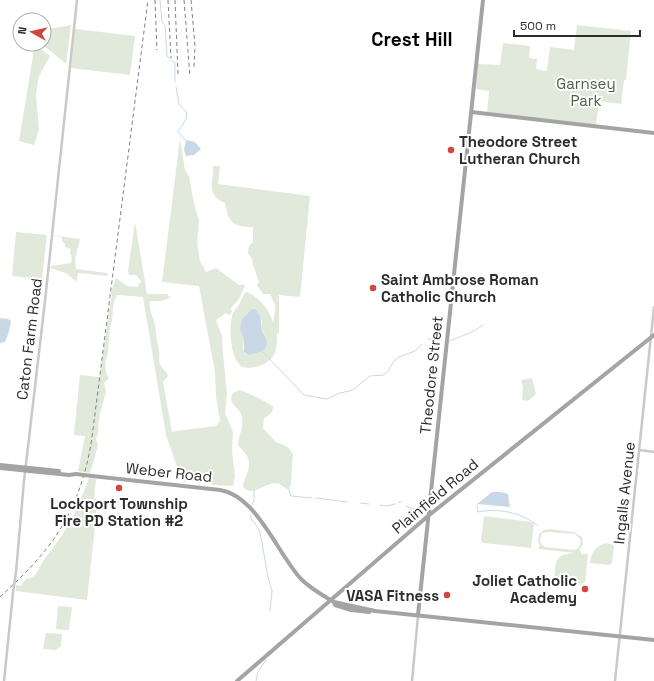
<svg xmlns="http://www.w3.org/2000/svg" width="654" height="681" font-family="'Space Grotesk',sans-serif">
<style>
.green{fill:#e1e9db;fill-rule:evenodd}
.water{fill:#c9d8e7}
.lines{fill:none;stroke-linecap:round;stroke-linejoin:round}
.stream{stroke:#c9d8e7;stroke-width:1}
.minor{stroke:#c9c9c9;stroke-width:2.5}
.major{stroke:#a4a4a4;stroke-width:4}
.rail{stroke:#818181;stroke-width:1;stroke-dasharray:4 3;stroke-linecap:butt}
.minor-bridge{stroke:#c9c9c9;stroke-width:2.5}
.major-bridge{stroke:#a4a4a4;stroke-width:4}
.poi-dot{fill:#d24640;stroke:#fff;stroke-width:1.5}
.labels{text-anchor:middle;dominant-baseline:central;stroke-width:4;stroke-linejoin:round;paint-order:stroke}
.park-label{font-size:15px;fill:#4c633f;stroke:#fff}
.poi-label{font-size:15px;font-weight:bold;fill:#2c2c2c;stroke:#fff;text-anchor:start}
.street-label{font-size:15px;fill:#2c2c2c;stroke:#fff}
.district-label{font-size:19px;font-weight:bold;fill:#000;stroke:#fff}
</style>
<rect width="100%" height="100%" fill="#fff"/>
<path class="green" d="M71,25L66,64L42,44H44V30Z
M577,25L631,31L626,80H624L621,104L599,101L596,126L487,113L489,91L476,89L478,64L500,65L503,43L530,46L529,58L537,59L536,69L547,71L550,47L574,50Z
M75,29L135,36L130,75L71,68Z
M35,44L50,56L39,76L36,94L39,130L34,145L19,141Z
M180,139L185,170L189,176L194,203L199,221L197,242L200,261L206,272L216,268L239,285H245L239,299L231,308L232,312L229,315L226,313L216,320L222,336L223,354L227,393L225,413L233,432L232,451L235,476L233,486L212,485L210,481C202,479 196,481 188,478L185,482L182,481L166,435L143,297L119,295H117C110,307 115,317 110,327L108,353L105,363L106,373L109,378L104,383L106,392L100,413L98,428V433L96,439L98,446L90,473L78,471L85,436L74,435L80,375L100,377L109,310L112,296L111,292L116,278L127,286L138,287L139,283L142,282L141,281L136,275H129L128,271L135,222L147,294H167L170,298L161,301H150C148,308 154,318 155,325C156,334 157,342 159,350C160,355 158,361 161,366C163,370 167,371 168,376L163,382L172,432L176,431L216,426L220,421L216,397L215,372L199,286L162,282Z
M213,166H220L218,184L310,196L300,297L279,295V333H277C277,339 277,344 276,349C273,364 255,370 242,367C230,358 228,327 233,313C234,310 238,307 240,303C242,299 243,295 246,292C259,296 269,310 273,322L276,307L270,294H263L257,285L259,282L253,265L252,259L248,253L249,246L253,242V227C233,227 228,222 225,203C205,195 214,182 213,166ZM249,312L262,320V329L265,336L250,355L245,354L243,348L244,339L241,331Z
M16,232L47,235L42,279L12,276Z
M52,235L80,239L75,259L76,269L107,273L108,276L78,273L77,282L66,273L50,268L51,266L71,263C72,259 72,256 70,253L71,249L65,247V244L62,241V237L53,236Z
M532,378L536,394L528,401L522,400L523,387L521,380Z
M239,390C245,391 269,403 273,407L272,412L264,419L263,428L276,442L288,447L293,454L291,484L289,490C284,488 281,483 275,483C265,483 252,498 243,487C244,477 252,468 248,458C246,453 241,449 238,445C239,433 245,425 241,414C238,406 227,403 233,393Z
M89,478L96,479L94,499H98L87,600L16,591V585L21,586L26,579C37,578 38,569 44,560C52,548 62,537 69,524C77,510 83,494 89,478Z
M484,516L531,522L534,524L531,548L483,543L481,541Z
M549,529L574,532L582,537L583,544L579,550L581,551V554H588L585,582L581,584L554,581C556,560 554,554 576,553L538,549L539,546H540L538,541L539,534L544,530ZM547,532L575,534L580,539C581,545 579,549 574,550L545,547L542,545L540,540L542,533Z
M606,543L614,545L612,563L609,565L590,563C591,552 595,547 606,543Z
M58,606L72,607L69,630L56,629Z
M46,633L62,634L61,646L56,650L43,649Z"/>
<path class="water" d="M186,140L195,142L201,149L194,155L186,156L184,150Z
M252,309H255C263,320 260,318 262,330C263,334 266,337 267,342C268,351 255,354 248,355L244,352V339L240,330L242,319C247,316 248,312 252,309Z
M0,318L8,319L11,321C10,329 8,335 5,342L0,343Z
M492,492H501L508,494L510,507L477,504Z"/>
<g class="lines">
<path class="stream" d="M160,0L162,22L165,25L167,56L175,63V82
M176,87L179,104L187,113L186,119L178,132L186,141
M428,339H441
M450,341L474,331L483,325
M262,351L304,395L327,399L340,393L353,390L370,376L384,375L387,372L395,360L399,357L415,351L422,344
M289,490L291,496L312,498
M316,498L347,502
M398,502H401
M360,503L369,504
M252,505L254,500V490
M380,505L387,506L395,504
M477,505L478,512C498,508 520,512 537,525
M406,506L423,513
M250,515L252,521L255,523L260,532L268,577L272,591L270,611
M256,681L258,672L266,660"/>
<path class="minor" d="M640,450L654,452
M16,572L24,481L45,301L77,0
M4,681L13,593
M412,681L418,616
M615,681L654,307"/>
<path class="major" d="M471,112L654,133
M0,465L59,471
M0,468L69,475L76,474
M92,476L220,490C257,496 277,553 301,579C311,589 322,595 334,602L335,605L351,610L369,612L371,610
M334,602L375,611L654,640
M418,615L483,0
M237,681L428,516L654,335"/>
<path class="rail" d="M155,0L157,50
M168,0L171,58
M175,0L178,74
M184,0L190,77
M191,0L195,46L194,67
M0,597C15,583 30,569 43,553C71,520 86,479 92,437L148,0"/>
<path class="minor-bridge" d="M13,593L16,572"/>
<path class="major-bridge" d="M76,474L92,476"/>
</g>
<g class="poi-dot">
<circle cx="451" cy="150" r="4"/>
<circle cx="373" cy="288" r="4"/>
<circle cx="119" cy="488" r="4"/>
<circle cx="585" cy="589" r="4"/>
<circle cx="447" cy="595" r="4"/>
</g>
<g class="labels">
<g class="park-label">
<text x="586" y="83">Garnsey<tspan x="586" dy="17">Park</tspan></text>
</g>
<g class="poi-label">
<text x="459" y="141">Theodore Street<tspan x="459" dy="17">Lutheran Church</tspan></text>
<text x="381" y="279">Saint Ambrose Roman<tspan x="381" dy="17">Catholic Church</tspan></text>
<text x="119" y="503" text-anchor="middle">Lockport Township<tspan x="119" dy="17">Fire PD Station #2</tspan></text>
<text x="577" y="580" text-anchor="end">Joliet Catholic<tspan x="577" dy="17">Academy</tspan></text>
<text x="439" y="595" text-anchor="end">VASA Fitness</text>
</g>
<g class="street-label">
<text transform="translate(29 339) rotate(-83)">Caton Farm Road</text>
<text transform="translate(431 375) rotate(-84)">Theodore Street</text>
<text transform="translate(169 472) rotate(6)">Weber Road</text>
<text transform="translate(624 493) rotate(-84)">Ingalls Avenue</text>
<text transform="translate(435 496) rotate(-40)">Plainfield Road</text>
</g>
<g class="district-label">
<text x="412" y="39">Crest Hill</text>
</g>
</g>
<g transform="translate(32 32) rotate(278)"><circle r="19" fill="#ffffff" stroke="#ababab"/>
<path d="M0-3L7 15L0 10L-7 15Z" fill="#d24640"/>
<text y="-6" font-size="11" font-weight="bold" text-anchor="middle" fill="#2c2c2c">N</text>
</g>
<path d="M514 30v6h126v-6" fill="none" stroke="#2c2c2c" stroke-width="2"/>
<text x="520" y="30" font-size="12" fill="#2c2c2c" stroke="#ffffff" stroke-width="3" paint-order="stroke">500 m</text>
</svg>
